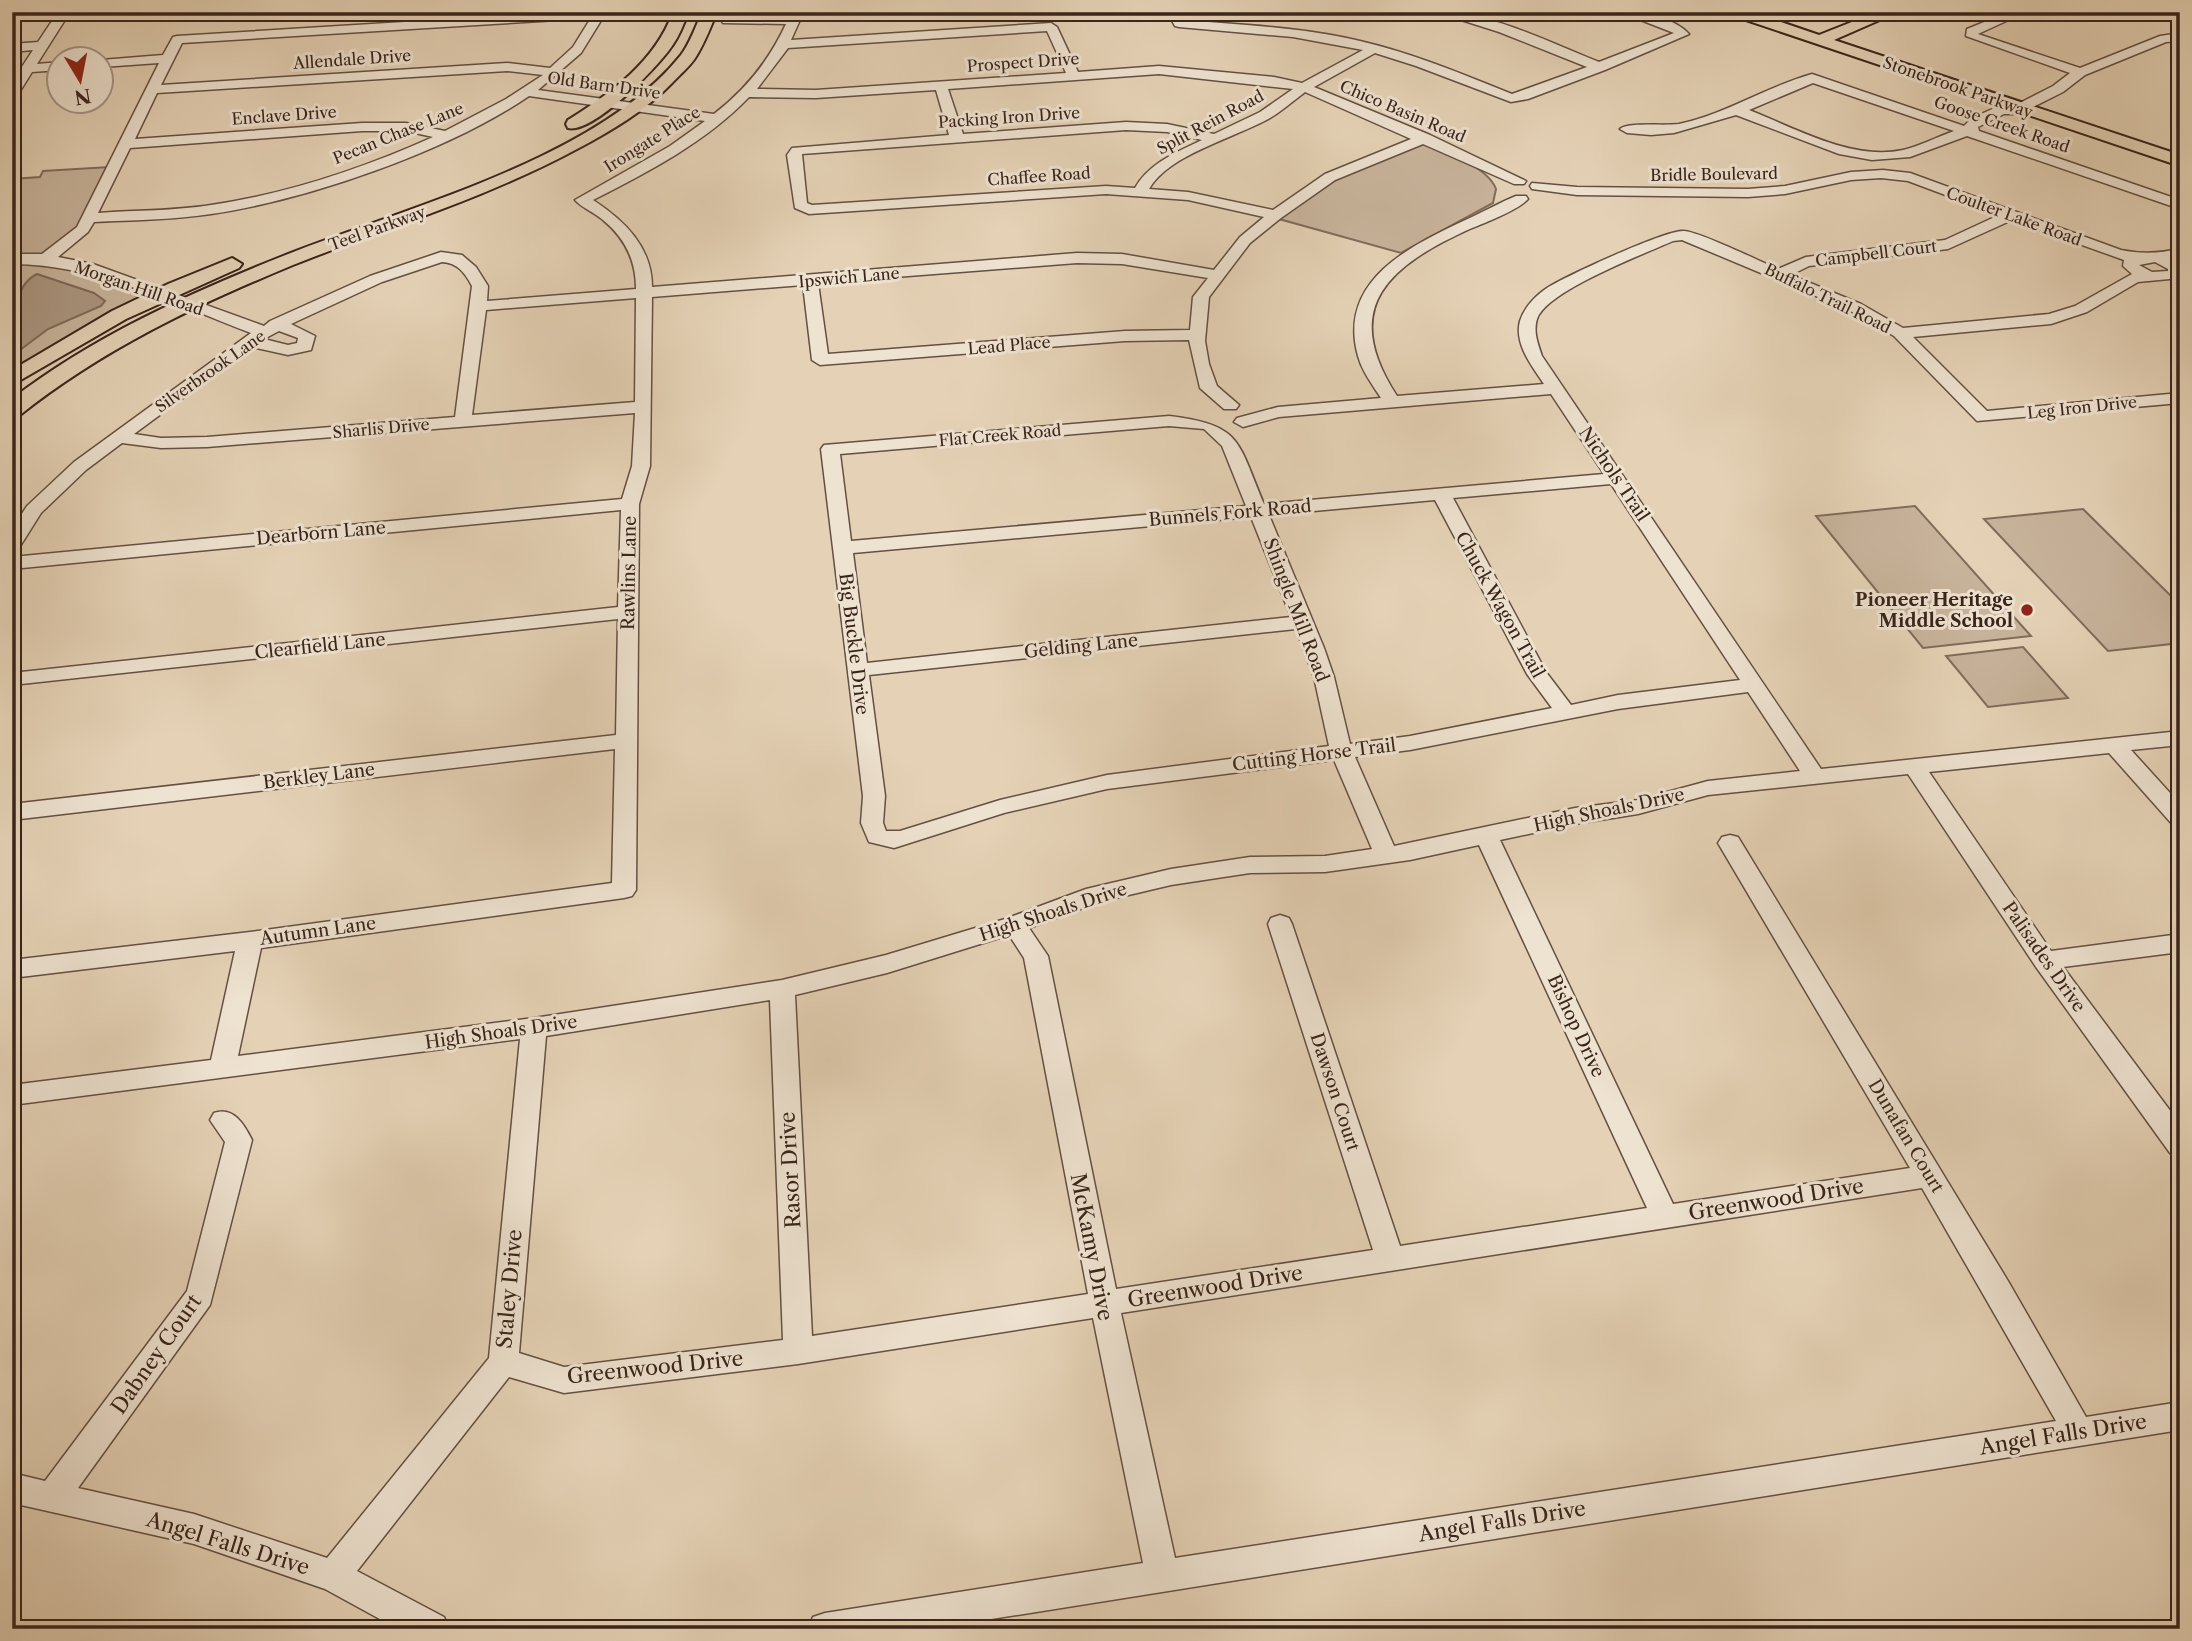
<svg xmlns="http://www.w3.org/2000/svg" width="2192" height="1641" font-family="'Libre Caslon Text',serif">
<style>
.green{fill:#c8b49c;stroke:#806c5c;stroke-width:2}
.water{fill:#ab9781;stroke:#7d6958;stroke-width:2}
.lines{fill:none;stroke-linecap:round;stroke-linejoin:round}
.minor-casing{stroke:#645042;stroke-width:3}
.major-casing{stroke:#39241b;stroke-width:4}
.minor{fill:#eee2d0;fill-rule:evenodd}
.major{fill:#e5d2b6;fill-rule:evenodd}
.poi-dot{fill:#8f2418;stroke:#eee2d0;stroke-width:2.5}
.labels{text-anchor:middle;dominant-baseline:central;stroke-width:6;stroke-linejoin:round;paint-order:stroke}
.far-street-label{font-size:16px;fill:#39241b;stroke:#eee2d0}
.street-label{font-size:18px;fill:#39241b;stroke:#eee2d0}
.poi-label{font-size:18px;font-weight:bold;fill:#39241b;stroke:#eee2d0;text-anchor:end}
.near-street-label{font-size:21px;fill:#39241b;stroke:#eee2d0}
</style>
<rect width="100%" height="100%" fill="#e5d2b6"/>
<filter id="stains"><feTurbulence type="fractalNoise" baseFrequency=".00286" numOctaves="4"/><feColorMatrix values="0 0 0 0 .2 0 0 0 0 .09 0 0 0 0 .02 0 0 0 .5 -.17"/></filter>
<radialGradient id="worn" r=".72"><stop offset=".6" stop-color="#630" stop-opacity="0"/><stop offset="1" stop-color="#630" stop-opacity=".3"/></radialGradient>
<path class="green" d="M1420,144C1440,145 1489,169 1496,189L1493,203L1401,253L1279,219L1346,173Z
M109,167L76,231L48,264L102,278L141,296L87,326L12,375V179L40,177L43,171Z
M1915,506L2031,636L1923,648L1816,516Z
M2083,509L2180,605V643L2108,651L1984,519Z
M2023,647L2068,698L1988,707L1946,656Z"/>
<path class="water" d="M37,274L94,293L105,301L101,306L48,329L12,356C12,332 11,286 37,274Z"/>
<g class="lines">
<g class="minor-casing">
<path id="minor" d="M58,12H70L37,64L60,62V70L32,72L17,96L12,97V82L33,50L12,52V44L38,42Z
M568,12L605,14L581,53L538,90L714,114C746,89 769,61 786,24L723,23L721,20L727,16L798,17L800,20L791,40L1051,23L1057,27L1078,72L1159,66L1274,77L1302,83L1363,50L1293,37L1179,27L1175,26L1167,12H1179L1183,20C1242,25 1302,27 1360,41C1412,53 1462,74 1512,94L1587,67L1499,32L1436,12C1492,12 1548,42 1599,62L1674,33L1620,12C1641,12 1674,17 1689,34L1605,70L1528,99L1511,102L1416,66L1375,53L1314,87L1430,135L1526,181L1524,184H1514L1423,144L1335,180L1281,218L1250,243L1209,297L1205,341L1209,364L1217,386L1239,405L1236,409H1224L1200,388L1189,340L1125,341L820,365L812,360L803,285L652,297L650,466L639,504L636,890L632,896L624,898L261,948L238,1056L534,1018L782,980L886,955L1005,919L1086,889L1171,869L1250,857L1325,856L1372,849L1334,760L1107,789L1004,813L894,848L869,842L861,823L863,796L821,449L824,445L1169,416C1242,425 1237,440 1264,504L1604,474L1551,394L1279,417L1243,427L1234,422L1237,418L1278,407L1381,398C1372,384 1362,371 1358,356C1336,277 1417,243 1472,217C1487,210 1501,202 1516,196H1526L1528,199C1518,210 1487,222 1472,228C1390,265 1338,306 1397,396L1544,384C1532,366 1514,344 1520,321C1524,308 1536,295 1547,288C1564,277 1667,229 1684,231C1700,232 1759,261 1778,269L1806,257L1945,240L1999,215L1908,181L1881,178L1851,180L1785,194L1748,197L1577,195L1532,189L1530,186L1532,183L1577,187L1748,189L1785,186L1851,172L1883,170L1910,173L2121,250C2141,254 2160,254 2180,248V259L2174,260L2180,263V278L2138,282L2087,312L2051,324L1913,337L1987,411L2180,393V403L1977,421L1894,336L1849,310L1682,240L1673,241C1644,254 1546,291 1537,319C1533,332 1538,344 1542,356L1821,769L2180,731V745L2131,750L2180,804V827L2172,824L2109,753L1929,772L2051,951L2180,934V952L2063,967L2180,1124V1156L2170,1153L2036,967L1908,774L1708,795L1638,814L1575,824L1500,840L1673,1204L1910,1168L1718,843L1722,837L1730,835L1738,837L2008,1281L2086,1417L2180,1402V1430L929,1629H808L813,1617L825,1613L1143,1563L1093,1318L798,1364L564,1393L509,1377L357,1571L444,1617L449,1629H398L325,1589L194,1544L12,1503V1473L45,1481L187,1291L225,1142L210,1120L214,1113C233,1106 244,1124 252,1140L210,1305L78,1488L194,1514L327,1558L489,1358L520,1039L12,1105V1085L211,1060L235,951L12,978V960L250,932L612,883L615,749L12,820V804L616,735L618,619L12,685V673L618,607L621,510L12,569V557L622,499L632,466L635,413L207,447L161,448L122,443L86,470L41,513L19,548L12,550V529L27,506L74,462L251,333C174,304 96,264 12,264V254H42L77,227L159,63L102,67L101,60L163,55L173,37L177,36ZM591,18L573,47L550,68L507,63L161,85L182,43ZM1047,31L1066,73L816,90L757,89L788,48ZM507,71L543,75L506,99L445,131L406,123H362L135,139L157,93ZM1159,74L1293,89L1260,112L1214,134L1167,124L1126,122L963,134L948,89ZM936,90L949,135L792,148L787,155L795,208L809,214L1106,194L1188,200L1264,217L1240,237L1214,270L1122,254L1077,253L652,287C652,247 625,221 593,200C648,172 706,142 749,97L816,98ZM1305,92L1411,139L1325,174L1273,210L1188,192L1149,189C1169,154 1235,138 1270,118C1282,111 1293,101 1305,92ZM529,96L705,121L670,146L575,200C582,208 594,212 603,220C625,238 636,260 636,289L487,301L488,286L476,267L462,255L441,252L370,276L270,321L264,326L93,264L58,257L88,232L94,222C133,220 172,220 211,214C307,200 449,151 529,96ZM1126,130L1167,132L1202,140C1177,152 1149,163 1135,188L1106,186L812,205L807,203L802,154ZM362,131H406L433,137C364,168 286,194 211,205C174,211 136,210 98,213L130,148ZM2012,220L2124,260L2123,266L2132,274L2075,306L2049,314L1903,328L1861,304L1791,275L1809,266L1948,249ZM442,262C458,263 465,273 472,286L455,417L207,437L161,438L134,434L252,347L288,355L311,350L315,336L291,324L382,282ZM2155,262L2168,269V271L2152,272L2139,265ZM1077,263L1122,264L1208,278L1193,297L1190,330L1125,331L828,354L818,283ZM636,298L635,402L472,415L486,310ZM279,331L298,338L297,343L288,345L264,339ZM1169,426L1204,429L1222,446L1246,506L851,541L840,454ZM1611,484L1740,680L1618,695L1571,705L1546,672L1453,498ZM1435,500L1527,674L1552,708L1410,736L1350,744L1334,677L1324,648L1269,515ZM1251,517L1291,617L867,663L853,553ZM1296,629L1314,677L1329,746L1107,775L1000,800L900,831H886L883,823L885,796L869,675ZM1748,692L1800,771L1708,781L1638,800L1575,808L1394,846L1355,757L1410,750L1618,709ZM1479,845L1647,1208L1400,1246L1292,924L1289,918L1280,915L1271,918L1268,924L1373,1250L1116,1289L1048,956L1029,928L1099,902L1171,885L1250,873L1325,872L1410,860ZM1009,935L1024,958L1088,1294L812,1336L795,995L887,973ZM770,1000L783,1340L564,1367L519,1353L546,1036ZM1922,1188L2056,1421L1175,1558L1121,1313Z
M2009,12H2026L1978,34L2080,68L2160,36L2180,33V41L2166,42L2085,75L2063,92L2019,114H2004L1978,127L1979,131L2180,200V209L1967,136L1910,157L1872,160L1839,154L1736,115L1674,133L1651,135L1627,133L1620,129C1628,122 1664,126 1679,124C1726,114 1766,87 1812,74L1964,126L1972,118L1997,107H2012L2053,86L2070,73L1966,36L1967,29ZM1813,83L1954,131C1937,137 1920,146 1903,150C1852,161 1795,128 1749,110Z"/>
</g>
<g class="major-casing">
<path id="major" d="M673,12H688C684,24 679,36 672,46C658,67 593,134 568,128L566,124L568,120C611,93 655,62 673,12Z
M702,12H717C711,26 705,42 697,55C691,66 680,74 672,83C645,111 611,131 577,149C486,198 388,227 293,265C196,305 103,349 20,415L12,416V399C94,336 188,294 283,256C404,208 598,159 681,55C690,43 696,26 702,12Z
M1729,12H1752L1819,35L1877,12H1898L1834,40L2180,155V166L1731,15Z
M232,258L242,264L239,268L126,319L12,385V370L112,311L168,284Z"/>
</g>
<use href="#minor" class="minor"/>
<use href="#major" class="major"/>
</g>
<circle class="poi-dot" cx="2027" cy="610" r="7"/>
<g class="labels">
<g class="far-street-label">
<text transform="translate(352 59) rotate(-4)">Allendale Drive</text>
<text transform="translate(1023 62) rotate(-4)">Prospect Drive</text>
<text transform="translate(604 85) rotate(8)">Old Barn Drive</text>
<text transform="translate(1958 87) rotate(19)">Stonebrook Parkway</text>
<text transform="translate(1403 111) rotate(23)">Chico Basin Road</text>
<text transform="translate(284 115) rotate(-4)">Enclave Drive</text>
<text transform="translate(1009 117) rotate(-4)">Packing Iron Drive</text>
<text transform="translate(1210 122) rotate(-28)">Split Rein Road</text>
<text transform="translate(2002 124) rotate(19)">Goose Creek Road</text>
<text transform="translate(398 133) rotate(-22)">Pecan Chase Lane</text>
<text transform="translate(652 139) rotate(-32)">Irongate Place</text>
<text transform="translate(1714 174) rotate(-1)">Bridle Boulevard</text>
<text transform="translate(1039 176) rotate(-4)">Chaffee Road</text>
<text transform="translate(2014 216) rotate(20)">Coulter Lake Road</text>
<text transform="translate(377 228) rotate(-20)">Teel Parkway</text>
<text transform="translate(1876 253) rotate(-7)">Campbell Court</text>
<text transform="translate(849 277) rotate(-5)">Ipswich Lane</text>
<text transform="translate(139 288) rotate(19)">Morgan Hill Road</text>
<text transform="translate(1828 298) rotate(26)">Buffalo Trail Road</text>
<text transform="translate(1009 345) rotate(-5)">Lead Place</text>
<text transform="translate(210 371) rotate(-35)">Silverbrook Lane</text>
<text transform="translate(2082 407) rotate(-6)">Leg Iron Drive</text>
<text transform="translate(381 428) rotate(-5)">Sharlis Drive</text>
<text transform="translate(1000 435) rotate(-5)">Flat Creek Road</text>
</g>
<g class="street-label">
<text transform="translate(1614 474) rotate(56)">Nichols Trail</text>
<text transform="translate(1230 513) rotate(-5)">Bunnels Fork Road</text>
<text transform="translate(321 533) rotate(-5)">Dearborn Lane</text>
<text transform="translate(629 573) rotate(-89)">Rawlins Lane</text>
<text transform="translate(1500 605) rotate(61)">Chuck Wagon Trail</text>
<text transform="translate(1296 610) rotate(69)">Shingle Mill Road</text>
<text transform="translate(854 644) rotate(83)">Big Buckle Drive</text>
<text transform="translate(320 646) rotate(-6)">Clearfield Lane</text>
<text transform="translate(1081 646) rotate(-6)">Gelding Lane</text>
<text transform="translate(1314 755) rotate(-7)">Cutting Horse Trail</text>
<text transform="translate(319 776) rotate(-7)">Berkley Lane</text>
<text transform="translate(1609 810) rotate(-12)">High Shoals Drive</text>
<text transform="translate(1053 912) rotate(-18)">High Shoals Drive</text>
<text transform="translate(318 931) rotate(-8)">Autumn Lane</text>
<text transform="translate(2044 957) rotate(55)">Palisades Drive</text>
<text transform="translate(1576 1026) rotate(65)">Bishop Drive</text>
<text transform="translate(501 1032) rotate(-8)">High Shoals Drive</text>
<text transform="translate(1335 1092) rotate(72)">Dawson Court</text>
<text transform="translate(1906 1136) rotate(59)">Dunafan Court</text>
</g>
<g class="poi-label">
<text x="2013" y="600">Pioneer Heritage<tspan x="2013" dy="21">Middle School</tspan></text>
</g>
<g class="near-street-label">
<text transform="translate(790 1170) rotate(-93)">Rasor Drive</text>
<text transform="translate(1776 1199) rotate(-9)">Greenwood Drive</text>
<text transform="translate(1092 1247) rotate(79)">McKamy Drive</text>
<text transform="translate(1215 1286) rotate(-9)">Greenwood Drive</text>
<text transform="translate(509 1289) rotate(-85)">Staley Drive</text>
<text transform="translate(156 1354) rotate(-55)">Dabney Court</text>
<text transform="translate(655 1367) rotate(-6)">Greenwood Drive</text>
<text transform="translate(2063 1434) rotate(-9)">Angel Falls Drive</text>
<text transform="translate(1502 1521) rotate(-9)">Angel Falls Drive</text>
<text transform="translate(228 1543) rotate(17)">Angel Falls Drive</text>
</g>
</g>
<rect width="2192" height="1641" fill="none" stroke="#e5d2b6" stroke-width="42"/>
<rect x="14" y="14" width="2164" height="1613" fill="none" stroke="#39241b" stroke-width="3.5"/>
<rect x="21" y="21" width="2150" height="1599" fill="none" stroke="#39241b" stroke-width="2"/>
<g transform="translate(80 80) rotate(170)"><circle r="33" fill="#eee2d0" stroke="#a69688" stroke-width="2"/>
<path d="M0-5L12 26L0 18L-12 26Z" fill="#8f2418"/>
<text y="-10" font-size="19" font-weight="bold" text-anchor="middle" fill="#39241b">N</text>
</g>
<rect width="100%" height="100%" filter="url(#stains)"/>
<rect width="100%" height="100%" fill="url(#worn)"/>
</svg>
